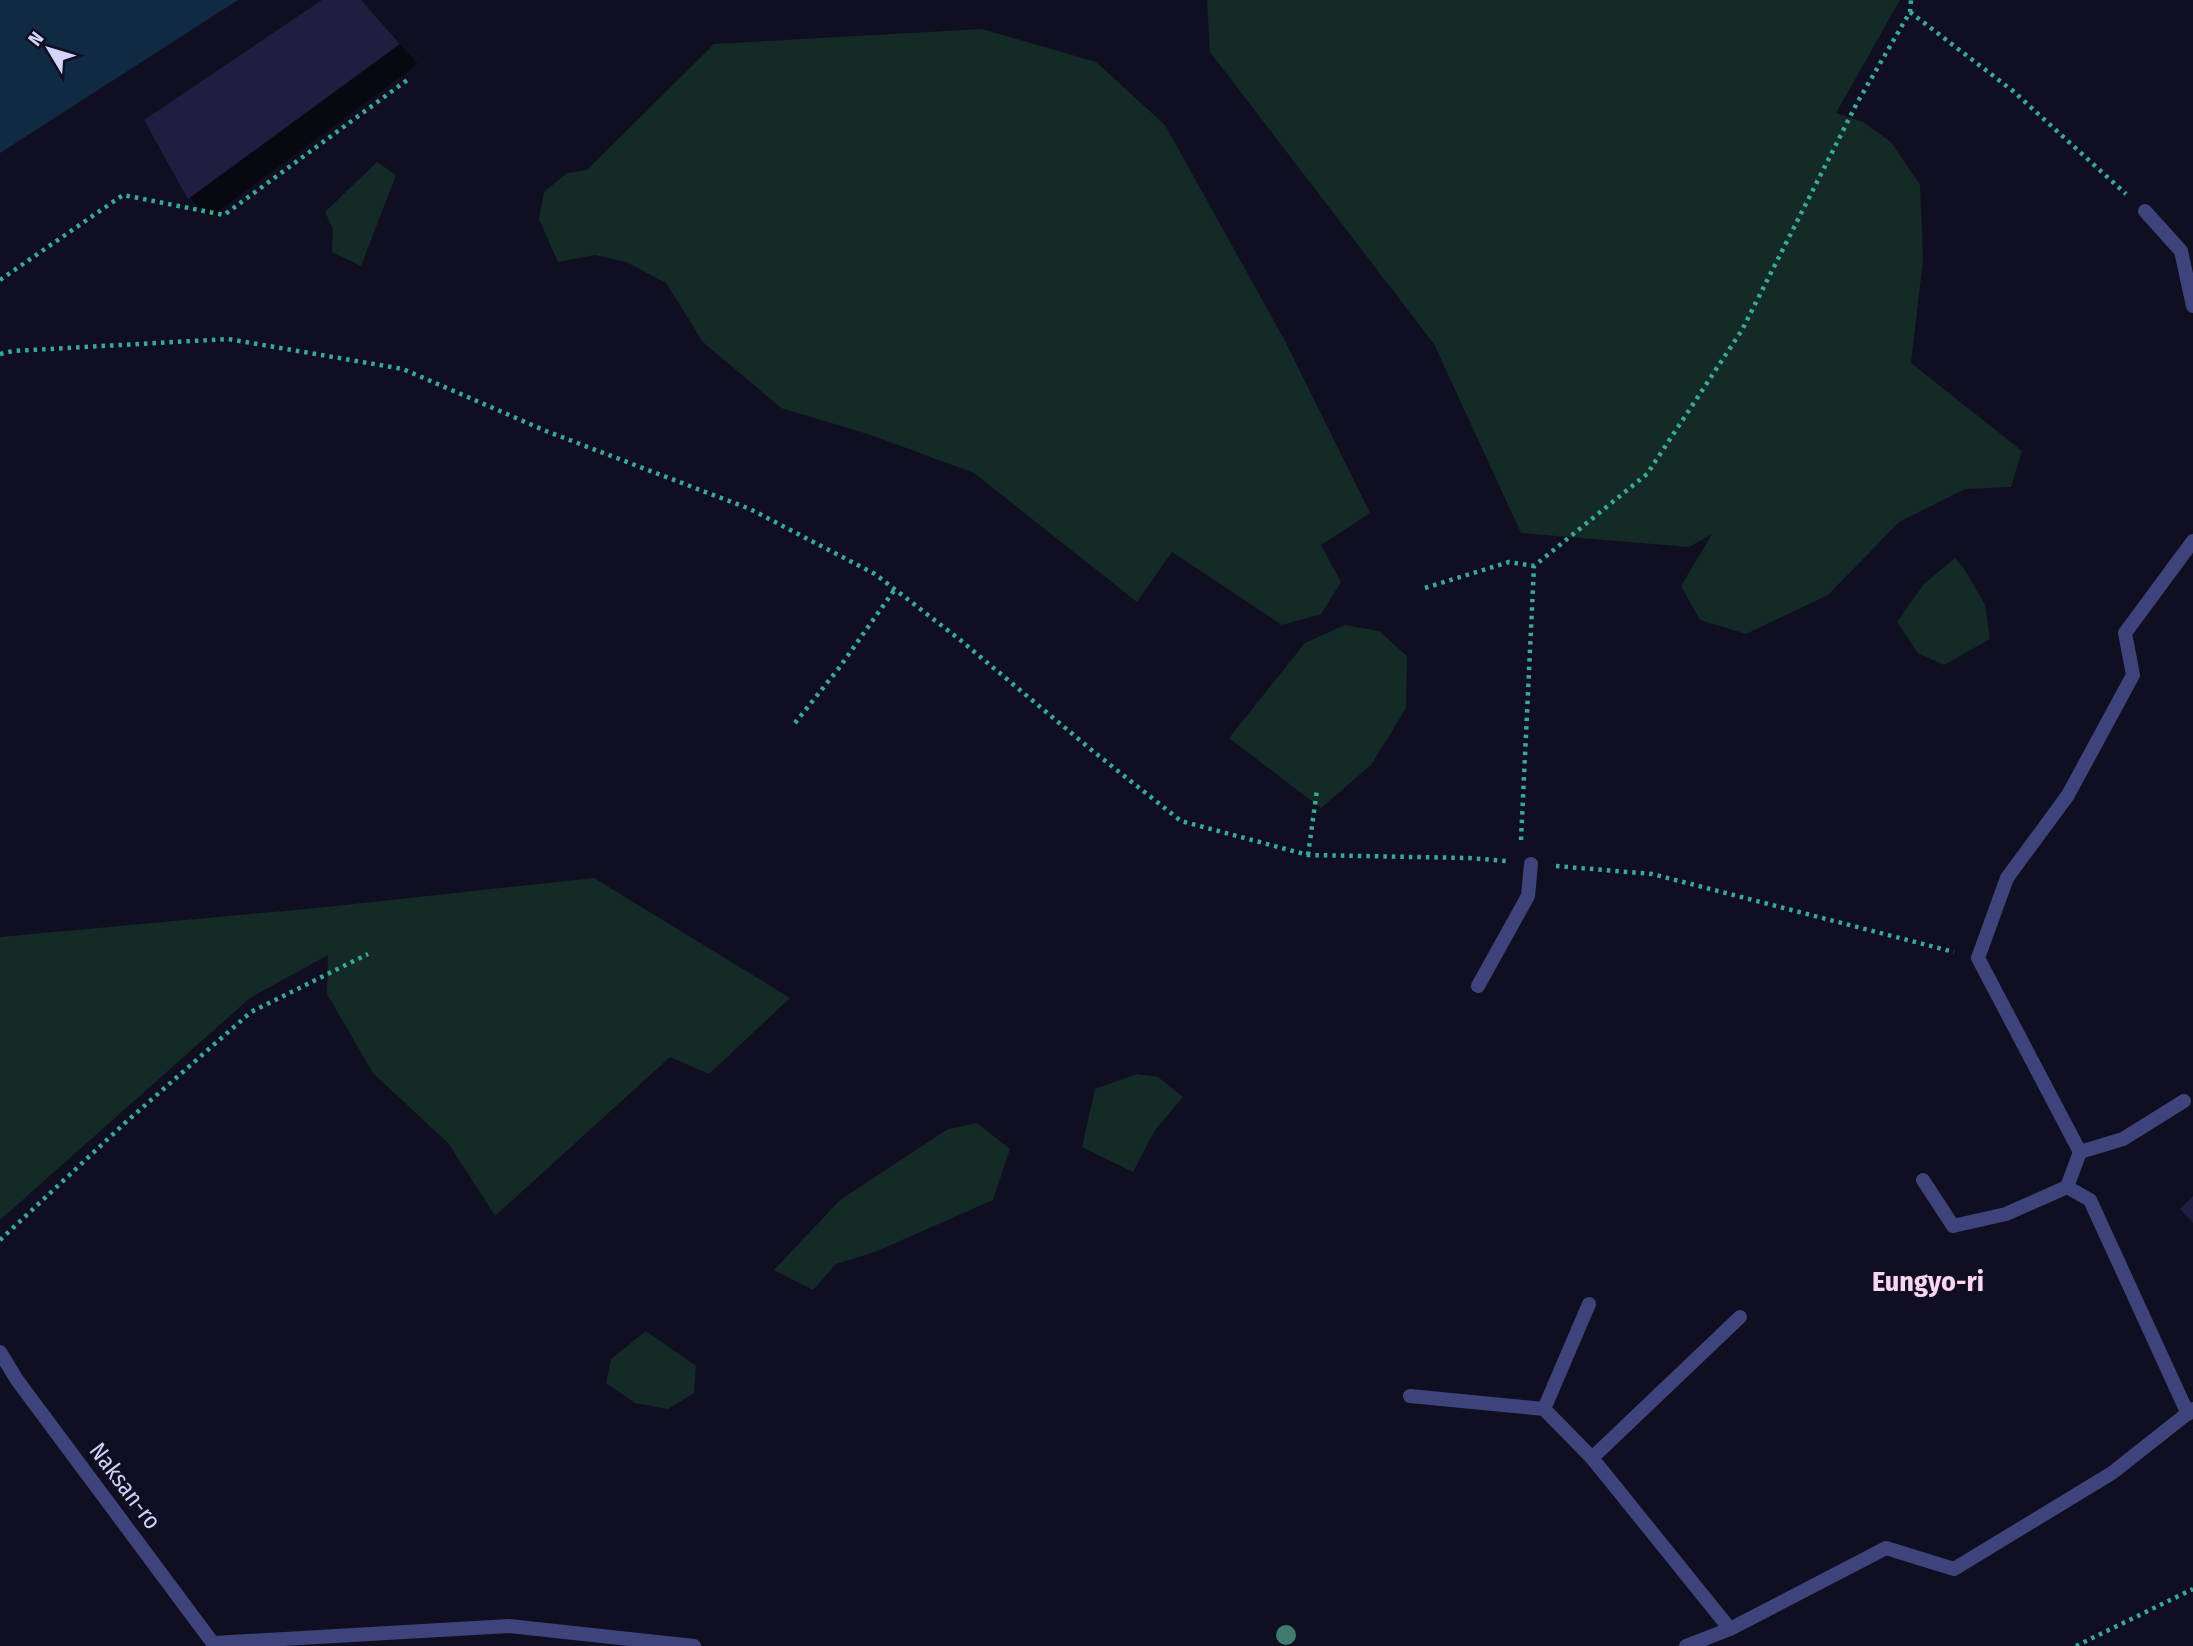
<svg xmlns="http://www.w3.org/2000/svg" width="2193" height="1646" font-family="'Fira Sans Condensed',sans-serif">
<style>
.green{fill:#132a27}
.water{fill:#112a43}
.shadow{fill:#0007}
.building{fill:#201d40}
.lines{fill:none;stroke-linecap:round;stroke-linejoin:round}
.path{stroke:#38aa95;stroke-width:4.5;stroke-dasharray:3.5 5;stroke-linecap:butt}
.service{stroke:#3e437c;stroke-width:14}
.tertiary{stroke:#3e437c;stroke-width:14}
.tree{fill:#3f7c6d}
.labels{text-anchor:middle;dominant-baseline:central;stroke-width:5;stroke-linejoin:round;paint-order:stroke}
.street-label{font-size:24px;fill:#d3d3fc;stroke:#100f21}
.quarter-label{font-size:28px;font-weight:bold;fill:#fcd5f2;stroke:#100f21}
</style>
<rect width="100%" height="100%" fill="#100f21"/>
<path class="green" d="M1207,0H1900L1836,113L1863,122L1891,142L1920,185L1923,260L1911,363L2022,451L2011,487L1965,489L1899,522L1828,595L1746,634L1700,620L1681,586L1712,534L1689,547L1521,533L1434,344L1210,52Z
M982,29L1096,62L1165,125L1285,341L1370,513L1321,545L1341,582L1321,614L1282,625L1172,552L1137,602L974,473L871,435L781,408L703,342L666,283L626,262L595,255L558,262L539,219L544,192L567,173L587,170L714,44Z
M377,162L396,175L361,266L332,252L333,229L325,212Z
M1955,558L1965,570L1985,605L1990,639L1944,665L1918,653L1897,622L1924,584Z
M1345,625L1379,631L1407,656L1406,708L1371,765L1321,808L1229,738L1305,643Z
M594,878L790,998L709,1074L670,1057L495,1216L449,1144L373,1073L327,994L328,955L250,998L0,1220V937L317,908Z
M1137,1074L1158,1077L1183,1097L1155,1130L1133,1172L1082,1147L1095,1089Z
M977,1123L1010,1149L993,1200L875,1252L836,1264L813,1290L774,1270L840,1200L948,1129Z
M646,1331L696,1366L694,1393L668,1409L635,1403L606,1383L611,1359Z"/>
<path class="water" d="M0,0H238L0,153Z"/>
<path class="shadow" d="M325,0H360L418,64L210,217L190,198Z"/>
<path class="building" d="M322,0H361L400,44L188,199L144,120Z
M2193,1196V1223L2180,1209Z"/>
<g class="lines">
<path class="path" d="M1910,12L2013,91L2126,194
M0,280L123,195L224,215L410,78
M0,354L13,351L228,339L403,369L546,431L750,509L875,574L959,639L1094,752L1181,821L1308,855L1469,858L1506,861
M1425,588L1509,562L1534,566
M795,723L839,668L895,589
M1521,840L1534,566L1647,474L1742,330L1857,103L1910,12L1911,0
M1308,855L1317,790
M1556,866L1652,874L1954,952
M0,1240L126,1122L251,1012L368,954
M2076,1646L2193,1589"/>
<path class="service" d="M2145,211L2181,251L2193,306
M1478,986L1528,896L1531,864
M2080,1152L2123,1139L2184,1101
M1923,1180L1953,1226L2006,1214L2067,1187L2080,1152L1978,958L2007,878L2068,795L2133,675L2125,633L2193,541
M2067,1187L2090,1200L2188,1414
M1589,1304L1544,1409L1592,1458
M1410,1396L1544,1409
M1730,1629L1592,1458L1740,1317
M213,1643L509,1626L694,1646
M1686,1646L1730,1629L1886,1548L1954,1569L2112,1473L2193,1409"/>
<path class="tertiary" d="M0,1352L17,1380L215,1646"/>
</g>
<circle class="tree" cx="1286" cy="1635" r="10"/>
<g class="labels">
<g class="street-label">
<text transform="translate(125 1486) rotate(53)">Naksan-ro</text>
</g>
<g class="quarter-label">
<text x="1928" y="1281">Eungyo-ri</text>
</g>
</g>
<g transform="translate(49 49) rotate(308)" stroke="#100f21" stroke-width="5" paint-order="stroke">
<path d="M0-5L12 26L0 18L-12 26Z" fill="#d3d3fc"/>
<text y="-10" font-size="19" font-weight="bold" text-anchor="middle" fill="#d3d3fc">N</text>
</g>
</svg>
